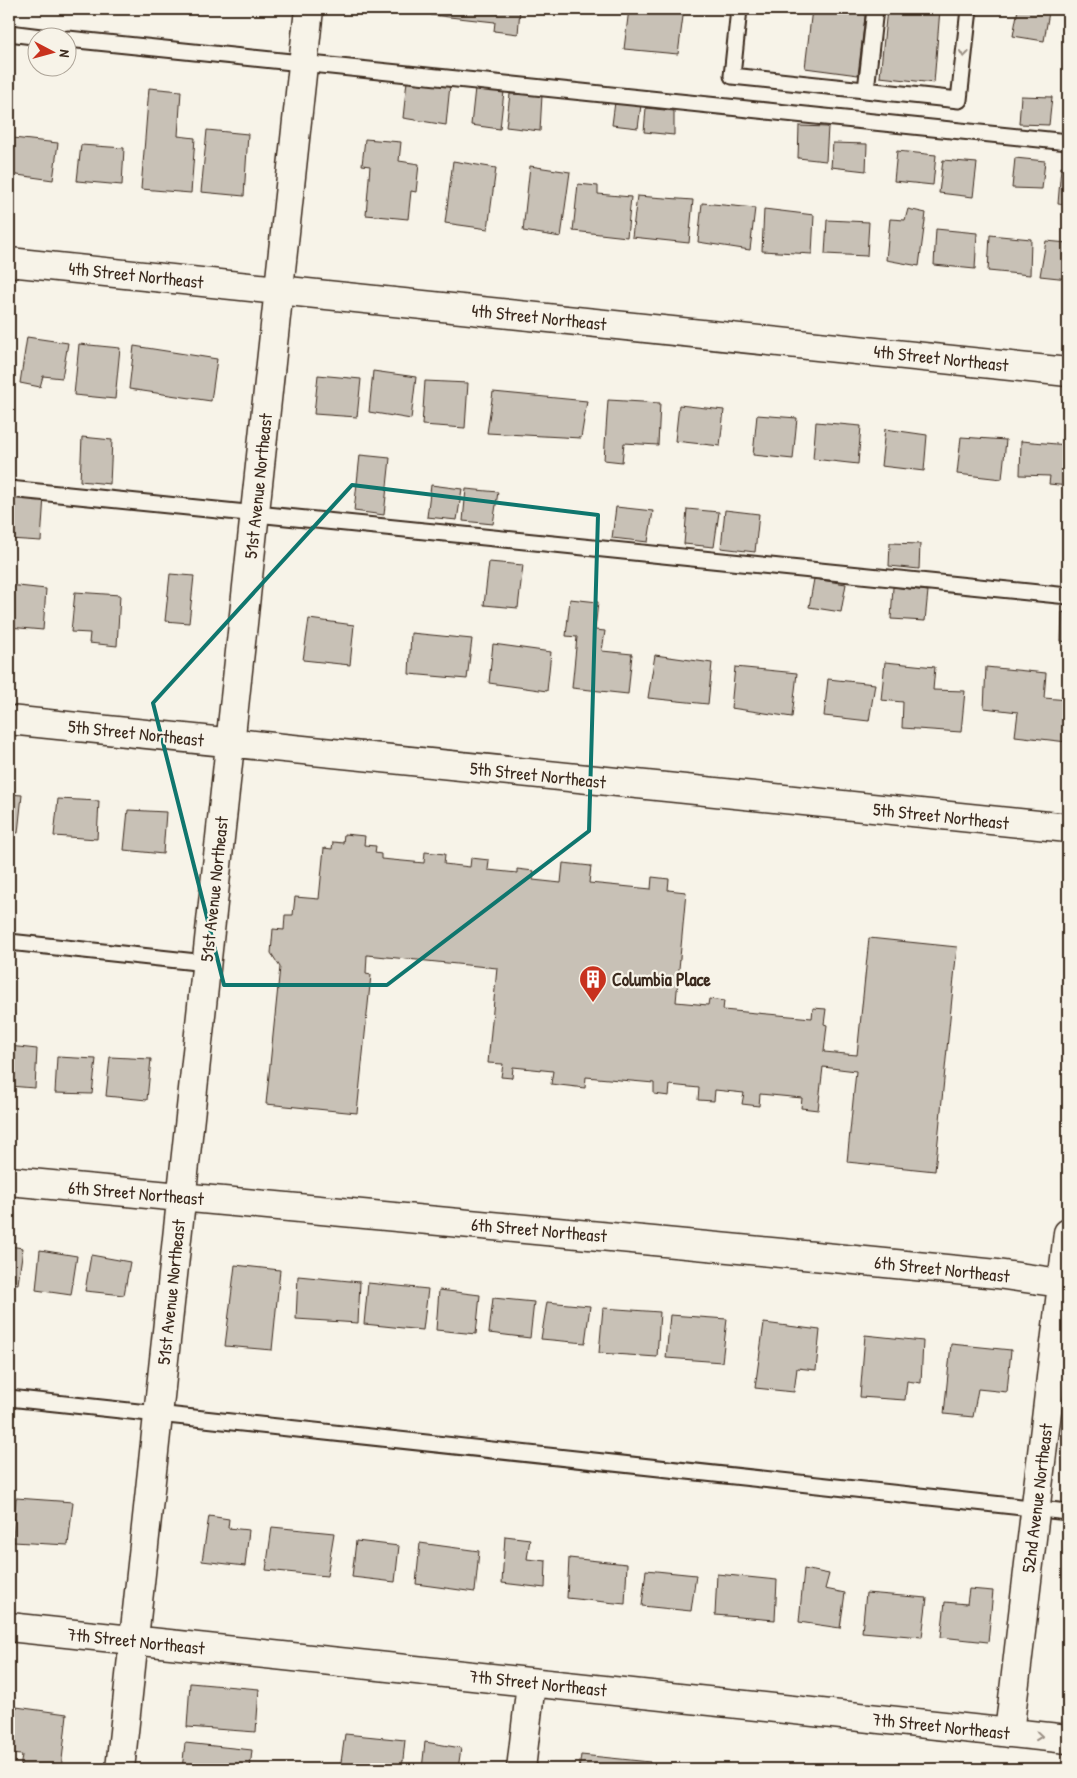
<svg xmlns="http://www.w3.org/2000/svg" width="1077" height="1778" font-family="'Patrick Hand',sans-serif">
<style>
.building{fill:#c8c1b6;stroke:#3b2a1e}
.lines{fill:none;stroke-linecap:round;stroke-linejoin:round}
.lane-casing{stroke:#3b2a1e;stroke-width:19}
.street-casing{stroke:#3b2a1e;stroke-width:31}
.lane{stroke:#f7f3e8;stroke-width:15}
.street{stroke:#f7f3e8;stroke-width:28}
.oneway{stroke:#998e83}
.marked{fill:none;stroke:#0f766e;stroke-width:4;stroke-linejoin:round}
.labels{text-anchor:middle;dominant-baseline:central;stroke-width:4.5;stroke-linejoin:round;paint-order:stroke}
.street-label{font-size:18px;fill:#3b2a1e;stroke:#f7f3e8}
.poi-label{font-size:18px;font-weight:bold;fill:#3b2a1e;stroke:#f7f3e8;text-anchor:start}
</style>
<rect width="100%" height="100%" fill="#f7f3e8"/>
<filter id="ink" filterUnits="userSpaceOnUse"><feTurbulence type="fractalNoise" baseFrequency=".02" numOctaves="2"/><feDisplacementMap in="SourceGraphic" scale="10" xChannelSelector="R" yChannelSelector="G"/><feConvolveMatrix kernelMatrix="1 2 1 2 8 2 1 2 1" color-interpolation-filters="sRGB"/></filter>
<g filter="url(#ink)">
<path class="building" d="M432,9H520L518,34L494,31L495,22L431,15Z
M629,9H684L678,54L624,49Z
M812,9H866L858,75L805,68Z
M887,9H940L934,83L880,77Z
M1018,9H1032L1049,12L1044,41L1013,36Z
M407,81L450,85L446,125L403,118Z
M149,88L181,91L178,136L195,138L191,193L141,189Z
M475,88L504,91L500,129L471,125Z
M510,94L542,95L540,131L506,127Z
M1021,96L1052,97L1049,125L1019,124Z
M615,102L641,105L638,128L612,125Z
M646,108L674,111V135L644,132Z
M799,126L828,127L826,161L798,158Z
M207,130L248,134L244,196L201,192Z
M13,138L58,143L53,180L10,174Z
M365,139L401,142L399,161L419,164L416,192L411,191L408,219L366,215L370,166L362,165Z
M833,143L867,144L866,171L831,167Z
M81,145L124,148L122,185L77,181Z
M897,151L936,155L933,185L894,181Z
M1015,158L1045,161L1042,189L1012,188Z
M943,160L977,163L973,197L939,193Z
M453,161L496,168L488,229L445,223Z
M530,166L570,172L561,237L523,231Z
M1061,167H1068V205L1058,204Z
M578,184L598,186V194L631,197L627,237L573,231Z
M637,196L693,200L689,243L632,237Z
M702,203L755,208L750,250L698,242Z
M764,209L814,215L812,254L762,251Z
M908,209L926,213L919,266L886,260L890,219L905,220Z
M827,220L869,222L867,256L825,254Z
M936,229L977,233L975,269L934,265Z
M990,235L1031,239L1030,275L988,271Z
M1046,241L1068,243V279L1040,276Z
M27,337L68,343L62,378L43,376L40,387L20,383Z
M79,344L120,348L115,399L74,395Z
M134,346L217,359L211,401L129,389Z
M373,371L416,377L411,419L369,412Z
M318,375L361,379L357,417L314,414Z
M425,381L468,383L465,428L422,425Z
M493,392L587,401L581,438L487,433Z
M608,400L660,403L658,445L624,443L622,462L604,460Z
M679,405L724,410L720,446L675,441Z
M757,415L797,418L793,459L753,455Z
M816,422L861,426L858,464L813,459Z
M885,429L927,435L924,471L881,466Z
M82,437L112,440L110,484L80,481Z
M961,437L1006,440L1002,479L957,474Z
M1021,441L1068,445V486L1049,484L1050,476L1020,475Z
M360,455L390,458L384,515L354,511Z
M431,485L462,489L457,520L427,517Z
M466,489L498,492L493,524L463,521Z
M9,494L44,496L41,541L9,539Z
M616,507L653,511L648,542L612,538Z
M687,509L719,512L714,547L684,544Z
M725,510L759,514L755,552L721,548Z
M890,543L920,544L919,569L889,566Z
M489,562L523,565L518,608L484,605Z
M170,574L194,576L189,623L165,621Z
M814,579L846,584L841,612L809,607Z
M9,585L46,589L43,630L9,627Z
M893,587L928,591L925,621L891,619Z
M75,592L120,595L117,646L89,643L90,633L71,632Z
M570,599L598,602L595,630L605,631L602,651L632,654L628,694L572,688L577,637L566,636Z
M1062,612L1068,613V642L1061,641Z
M309,619L354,625L350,665L303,660Z
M411,633L472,639L467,679L409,674Z
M493,644L551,652L547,691L489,683Z
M655,655L712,663L708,704L648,698Z
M885,662L935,667L933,690L965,691L961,732L902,728L903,702L881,700Z
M735,667L797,673L792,717L731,708Z
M986,667L1046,673L1044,698L1068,700L1067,742L1015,736L1018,712L984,708Z
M828,679L875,684L869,721L824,716Z
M9,794L22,795L18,833L9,832Z
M58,799L99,801L97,839L54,836Z
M128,810L166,812L163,854L124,850Z
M344,834L365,836L364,845L376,846L375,853L381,854V859L424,863L425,852L445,854L444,864L470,867L471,858L489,860L488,870L517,873V869L534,871L533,880L561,883L563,863L591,866L589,883L651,889L652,877L669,879L668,890L686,892L676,1002L708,1005L709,999L724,1001L723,1010L812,1018L813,1008L826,1009L824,1024L827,1025L824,1052L857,1055L869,938L957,947L935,1171L847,1162L856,1071L823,1067L818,1110L801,1108L802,1098L760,1094L759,1106L742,1104L744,1093L715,1090L714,1101L698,1100L699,1088L670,1085L669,1096L654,1094V1083L586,1077L585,1088L551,1084L553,1071L513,1067L512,1078L501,1077L503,1064L488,1063L497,968L367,955L366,974L371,975L357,1113L266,1104L280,967L271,953L273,929L284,930L285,915H293L295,897L319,899L324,848L332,849L333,842L343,843Z
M9,1046L37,1049L35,1088L9,1086Z
M57,1057L96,1059L92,1094L55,1093Z
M110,1057L151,1059L147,1100L106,1096Z
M9,1246L23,1248L18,1284L9,1283Z
M40,1250L77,1256L71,1295L36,1290Z
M91,1255L130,1262L124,1295L85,1291Z
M235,1265L280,1270L272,1350L225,1346Z
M298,1276L360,1282L358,1323L296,1319Z
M368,1283L428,1289L423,1330L364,1324Z
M439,1290L480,1295L476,1334L436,1330Z
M493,1298L534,1302L530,1338L489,1333Z
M547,1302L590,1306L585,1343L541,1339Z
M603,1308L660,1312L657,1357L599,1353Z
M670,1315L727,1319L722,1362L666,1358Z
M764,1323L820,1330L816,1370L797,1368L794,1392L755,1388Z
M865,1335L923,1341L921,1383L907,1381L905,1400L860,1397Z
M951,1344L1011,1350L1007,1392L978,1389L973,1417L944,1414Z
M16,1498L73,1502L68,1545L13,1542Z
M209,1516L229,1519L228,1528L249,1530L245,1566L202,1561Z
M272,1527L334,1533L327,1576L266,1570Z
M505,1536L530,1539L527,1559L546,1561L545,1588L502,1583Z
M356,1541L399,1546L395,1582L352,1577Z
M420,1543L479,1551L475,1592L416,1584Z
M569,1558L627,1564L625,1604L567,1598Z
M804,1569L829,1574L825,1589L845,1593L840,1628L799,1622Z
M646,1570L696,1575L691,1611L642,1606Z
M717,1574L777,1580L775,1620L715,1615Z
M969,1589L993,1591L988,1642L941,1637L945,1602L967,1604Z
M866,1593L927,1598L922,1637L862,1632Z
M190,1683L259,1689L256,1732L187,1727Z
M9,1706L67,1714L61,1769H20L22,1755L9,1754Z
M345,1734L405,1740L402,1769H340Z
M425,1742L461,1748L458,1769H422Z
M185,1743L252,1750L250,1769H182Z
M581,1755L650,1762L649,1769H579Z
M671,1764L708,1769H670Z"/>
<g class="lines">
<g class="lane-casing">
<path id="lane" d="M739,9L732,76L959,100L969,9
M9,33L49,38
M68,39L1068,142
M866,90L875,9
M9,489L1068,596
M9,942L206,963
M9,1398L1068,1512"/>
</g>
<g class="street-casing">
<path id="street" d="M9,262L1068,372
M9,720L1068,828
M9,1181L814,1256L997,1274L1068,1284
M9,1627L1068,1739
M1009,1733L1068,1233
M120,1769L309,9
M521,1769L531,1683"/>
</g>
<use href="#lane" class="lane"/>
<use href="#street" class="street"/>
</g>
<defs><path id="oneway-chevron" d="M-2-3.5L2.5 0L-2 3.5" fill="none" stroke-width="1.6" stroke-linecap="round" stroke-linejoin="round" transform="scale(1.25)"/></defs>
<g class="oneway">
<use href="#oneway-chevron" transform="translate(964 54) rotate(96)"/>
<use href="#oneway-chevron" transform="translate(1039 1736) rotate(6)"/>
</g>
</g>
<path class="marked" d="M352,485L598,515L589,831L387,985H224L153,703Z"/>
<defs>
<g id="building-pin" transform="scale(1.4375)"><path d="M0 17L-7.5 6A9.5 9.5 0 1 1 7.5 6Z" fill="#c8321e" stroke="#f7f3e8"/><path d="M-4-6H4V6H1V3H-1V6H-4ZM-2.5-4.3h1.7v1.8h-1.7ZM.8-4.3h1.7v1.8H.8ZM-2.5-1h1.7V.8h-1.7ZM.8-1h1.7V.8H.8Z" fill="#fff"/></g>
</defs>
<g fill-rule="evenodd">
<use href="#building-pin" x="593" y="979"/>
</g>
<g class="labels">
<g class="street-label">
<text transform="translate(136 275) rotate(6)">4th Street Northeast</text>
<text transform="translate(539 317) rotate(6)">4th Street Northeast</text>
<text transform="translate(941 358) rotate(6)">4th Street Northeast</text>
<text transform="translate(258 486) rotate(-84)">51st Avenue Northeast</text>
<text transform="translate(136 733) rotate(6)">5th Street Northeast</text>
<text transform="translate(538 775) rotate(6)">5th Street Northeast</text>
<text transform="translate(941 816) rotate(6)">5th Street Northeast</text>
<text transform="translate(214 889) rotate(-84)">51st Avenue Northeast</text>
<text transform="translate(136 1193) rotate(5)">6th Street Northeast</text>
<text transform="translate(539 1230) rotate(5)">6th Street Northeast</text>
<text transform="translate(942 1269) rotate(6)">6th Street Northeast</text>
<text transform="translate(171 1292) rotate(-84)">51st Avenue Northeast</text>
<text transform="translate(1037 1498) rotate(-83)">52nd Avenue Northeast</text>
<text transform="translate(136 1641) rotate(6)">7th Street Northeast</text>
<text transform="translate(538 1683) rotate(6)">7th Street Northeast</text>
<text transform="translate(941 1726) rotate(6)">7th Street Northeast</text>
</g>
<g class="poi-label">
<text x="612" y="979">Columbia Place</text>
</g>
</g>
<rect width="1077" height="1778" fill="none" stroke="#f7f3e8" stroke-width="30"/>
<rect x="15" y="15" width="1047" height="1748" fill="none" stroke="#3b2a1e" stroke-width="2" filter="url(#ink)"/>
<g transform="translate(52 52) rotate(96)"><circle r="24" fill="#f7f3e8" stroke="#aca397"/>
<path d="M0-4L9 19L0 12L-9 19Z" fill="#c8321e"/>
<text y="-8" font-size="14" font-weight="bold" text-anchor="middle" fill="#3b2a1e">N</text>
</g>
</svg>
